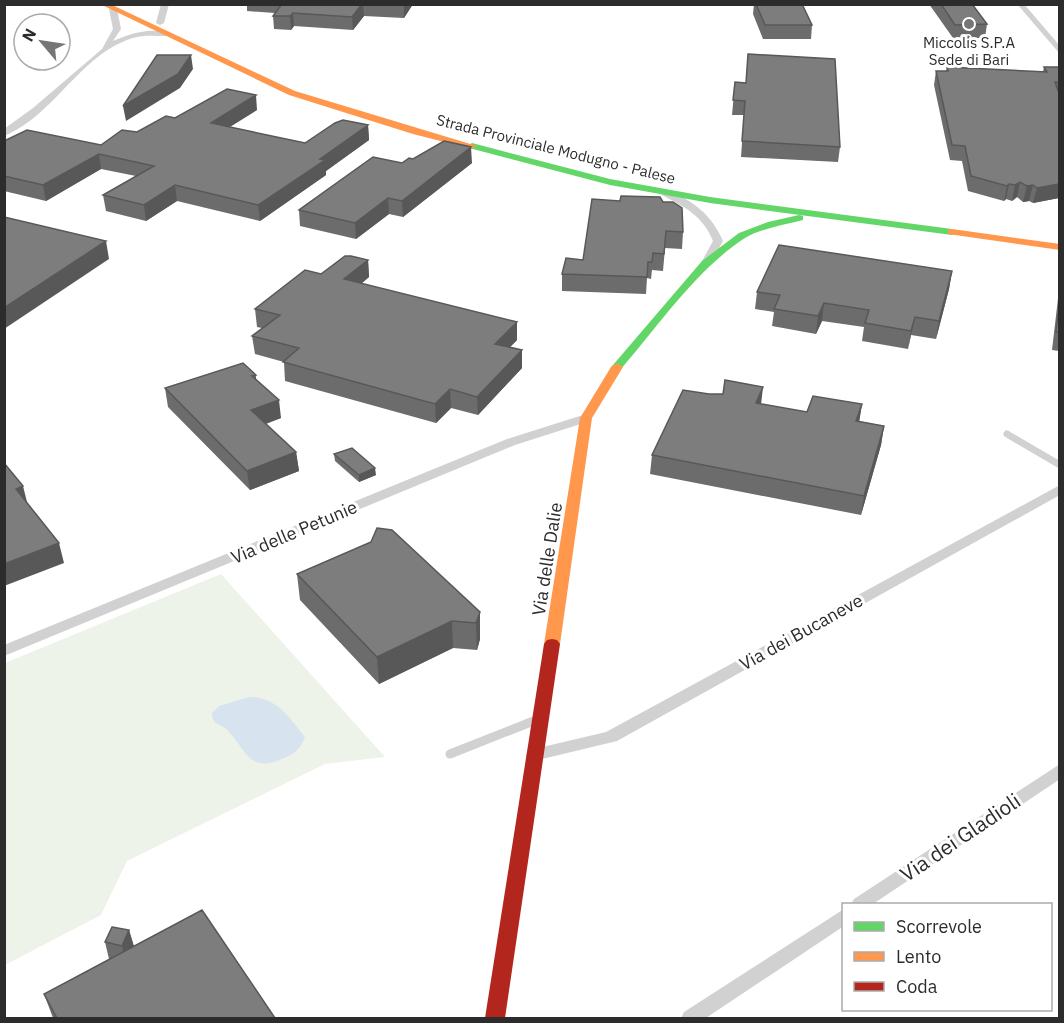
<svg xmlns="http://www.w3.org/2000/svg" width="1064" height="1023" font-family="'IBM Plex Sans',sans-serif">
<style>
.green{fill:#eef3ea}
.water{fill:#d7e3ef}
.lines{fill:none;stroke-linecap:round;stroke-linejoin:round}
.lane-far1{stroke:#d1d1d1;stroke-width:7}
.lane{stroke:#d1d1d1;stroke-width:9}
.street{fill:#d1d1d1;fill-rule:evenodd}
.fast{fill:#63d668;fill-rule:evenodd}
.slow{fill:#ff974d;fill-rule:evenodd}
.jam{fill:#b3261e;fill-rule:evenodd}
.wall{fill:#6c6c6c}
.shaded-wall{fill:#585858}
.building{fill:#7d7d7d;stroke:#585858;stroke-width:1.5}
.poi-dot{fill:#767676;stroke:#fff;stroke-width:2}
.labels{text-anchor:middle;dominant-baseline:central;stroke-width:6;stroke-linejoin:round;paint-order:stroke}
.far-poi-label{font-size:15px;fill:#2c2c2c;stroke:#fff}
.far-street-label{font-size:15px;fill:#2c2c2c;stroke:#fff}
.street-label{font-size:18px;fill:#2c2c2c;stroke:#fff}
.near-street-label{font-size:21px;fill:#2c2c2c;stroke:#fff}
</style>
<rect width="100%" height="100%" fill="#fff"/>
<path class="green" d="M221,574L385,757L325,764L127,861L101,915L5,965V663Z"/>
<path class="water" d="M249,697C277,697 289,717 305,737C300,750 294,754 282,759C248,774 246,748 226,729C219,723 212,725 212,713L219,706Z"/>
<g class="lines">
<path class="lane-far1" d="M1007,434L1060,465"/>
<path class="lane" d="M450,754L536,720"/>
<path class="street" d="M161,4H169L164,23L160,25L156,23Z
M1017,4H1024L1060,46V54Z
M113,7L117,9L121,29L113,41C128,34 153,26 169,34L165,36C156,36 146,35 137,37C82,50 56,115 4,136V129L33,108L102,49L113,29L109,9Z
M665,190C692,199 712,215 723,241L710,265H702L701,263L713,241C703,216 685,207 662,195L660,193Z
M586,414L590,415L592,418L590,421L515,445L4,656V645L507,439Z
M1060,485V495L617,741L534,761L528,759L526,755L528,751L534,749L606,732Z
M1060,764V779L873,904H851L854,899Z
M844,909V926L706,1018H681L684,1012Z"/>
<path class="fast" d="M472,143L610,179L710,197L952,229L957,232L952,235L710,203L610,185L469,148L467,146Z
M799,215L803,216V220C784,225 762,228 745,238C698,268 658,326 621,369H613L611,367L613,365L702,261L739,233L768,222Z"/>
<path class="slow" d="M100,4H110L295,91L477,146L472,149L413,134L289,95Z
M952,229L1060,244V250L948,234V230Z
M617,363L623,367L592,418L560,644L557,648H547L544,644L580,418L611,367Z"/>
<path class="jam" d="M552,639L557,640L560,644L505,1018H485L544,644L547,640Z"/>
</g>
<path class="wall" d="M247,4H413L404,18L364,16L353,30L294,26L291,30L274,29L273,16L275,13L247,11Z
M754,4H802L812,25L811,39H763L753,14Z
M929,4H972L987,24L985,38H953Z
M947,67L1043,72L1044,67H1059V198L1033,203L1029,201L1023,202L1017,197L1012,201L1006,199L1004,201L968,191L962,161L950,160L934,85L936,71H946Z
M735,82L840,147L838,162L741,157L744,115H732Z
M257,110L230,127L305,143L368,125L369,140L326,171V175L260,221L177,201L146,221L106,211L103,195L136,176L101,169L46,201L4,191V141L101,145L175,118Z
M413,159L472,163L403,217L389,214L356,239L300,226L299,210Z
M620,201L683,232L682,249L665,248L663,271L652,270L651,279L647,278L646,294L562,291V274L583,260Z
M368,260L369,277L361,284L517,340L510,347L522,368L478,415L451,408L436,423L285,381L284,362L255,354L252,336L262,328L257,327L255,309L321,274Z
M952,271L949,289L936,339L911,335L908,349L862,341L864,327L822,321L816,334L772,326L774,312L755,309L757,292Z
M1059,290V351L1052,350Z
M256,375V380L281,418L266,424L296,452L299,471L250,490L168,407L165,388Z
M709,394H723L761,404L807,412L862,404L859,421L884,426L881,445L861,515L650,474L652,455Z
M334,454L376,475L359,482L335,461Z
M297,574L480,612V639L477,650L453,648L379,684L300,600Z
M129,930L134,946L275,1018H53L44,994L109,959L105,942Z"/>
<path class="shaded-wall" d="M362,4H363L364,16L353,30L352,17Z
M404,4H413L404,18Z
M293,13L294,26L291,30L290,16Z
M191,55L193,69L180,88L126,121L123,106Z
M256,95L257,110L213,137L211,123Z
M368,125L369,140L326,171V175L260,221L258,205L320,159Z
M471,147L472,163L403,217L402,201Z
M99,154L101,169L46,201L43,185Z
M1020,182L1017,197L1012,201L1015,185Z
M1009,184L1006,199L1004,201L1007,186Z
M1059,184V198L1033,203L1037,188Z
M175,185L177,201L146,221L144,205Z
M1033,185L1029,201L1023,202L1027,186Z
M388,198L389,214L356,239L355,223Z
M106,241L109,259L4,329V308Z
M368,260L369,277L345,297L344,279Z
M952,271L949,289L936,339L939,321Z
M824,303L822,321L816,334L818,316Z
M915,317L911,335L908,349L911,331Z
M517,322V340L495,362V344Z
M522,350V368L478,415L477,397Z
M763,387L761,405L756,403Z
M450,389L451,408L436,423L435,404Z
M279,400L281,418L253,428L251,410Z
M862,404L859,423L856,421Z
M884,426L881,445L861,515L864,496Z
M296,452L299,471L250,490L247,471Z
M375,468L376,475L359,482V475Z
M23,486L28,506L16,489Z
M59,543L64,563L4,586V564Z
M480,612V639L477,650L476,623Z
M452,621L453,648L379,684L377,657Z
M129,930L135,951L128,968L122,946Z"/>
<path class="building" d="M282,4H362L352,17L293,13L290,16H273Z
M756,4H802L812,25H765Z
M941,4H972L987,24L955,25Z
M748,54L835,59L840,147L742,141L745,101L733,100L735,82L746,83Z
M157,55H191L178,74L123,106Z
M947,67L1047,72L1044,67H1059V82H1055L1059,93V184L1037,188L1033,185L1027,186L1020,182L1015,185L1009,184L1007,186L971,176L965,146L952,145L936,71H948Z
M227,89L256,95L211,123L305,143L335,123L343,120L368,125L320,159L325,160L258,205L175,185L144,205L103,195L154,166L99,154L43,185L4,176V141L27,130L101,145L122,130L137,132L166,116L175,118Z
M444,141L471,147L402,201L388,198L355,223L299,210L373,157L402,163L409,158L413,159Z
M621,196L660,197L663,202H673L682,208L683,232L666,231L664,254L653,253L652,262H648L647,277L562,274L566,258L583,260L592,199L620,201Z
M4,217L106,241L4,308Z
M779,245L952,271L939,321L915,317L911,331L865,323L869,310L824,303L818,316L774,309L780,295L757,292Z
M345,256H351L368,260L344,279L517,322L495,344L522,350L477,397L450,389L435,404L283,362L299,348L252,336L280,315L255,309L305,270L321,274Z
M1059,306V332H1056Z
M243,363L256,375L252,376L279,400L251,410L296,452L247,471L165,388Z
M725,380L763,387L756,403L807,412L813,396L862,404L856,421L884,426L864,496L652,455L683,390L709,394H723Z
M352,448L375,468L359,475L334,454Z
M4,463L23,486L16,489L59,543L4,564Z
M377,528L392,530L480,612L476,623L452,621L377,657L297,574L371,542Z
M202,910L275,1018H57L44,994Z
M112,927L129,930L122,946L105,942Z"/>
<circle class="poi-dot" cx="969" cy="24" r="6"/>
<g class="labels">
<g class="far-poi-label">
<text x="969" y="42">Miccolis S.P.A<tspan x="969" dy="17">Sede di Bari</tspan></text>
</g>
<g class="far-street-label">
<text transform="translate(556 149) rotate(14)">Strada Provinciale Modugno - Palese</text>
</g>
<g class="street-label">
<text transform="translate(294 532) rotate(-23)">Via delle Petunie</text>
<text transform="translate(547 559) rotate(-81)">Via delle Dalie</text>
<text transform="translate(801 632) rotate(-29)">Via dei Bucaneve</text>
</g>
<g class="near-street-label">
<text transform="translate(960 837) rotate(-34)">Via dei Gladioli</text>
</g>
</g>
<rect width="1064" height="1023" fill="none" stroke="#2c2c2c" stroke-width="12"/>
<rect x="842" y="903" width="210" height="108" fill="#ffffff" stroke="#ababab" stroke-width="1.5"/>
<rect x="854" y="922" width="30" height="9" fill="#63d668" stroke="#ababab" stroke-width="1.5"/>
<text x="896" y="933" font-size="18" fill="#2c2c2c">Scorrevole</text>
<rect x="854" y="952" width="30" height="9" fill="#ff974d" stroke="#ababab" stroke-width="1.5"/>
<text x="896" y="963" font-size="18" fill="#2c2c2c">Lento</text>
<rect x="854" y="982" width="30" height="9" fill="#b3261e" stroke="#ababab" stroke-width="1.5"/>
<text x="896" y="993" font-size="18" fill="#2c2c2c">Coda</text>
<g transform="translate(42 42) rotate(299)"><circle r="28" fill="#ffffff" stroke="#ababab" stroke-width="1.5"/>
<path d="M0-4.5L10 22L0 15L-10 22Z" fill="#767676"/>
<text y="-9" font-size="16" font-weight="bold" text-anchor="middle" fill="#2c2c2c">N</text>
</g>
</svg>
